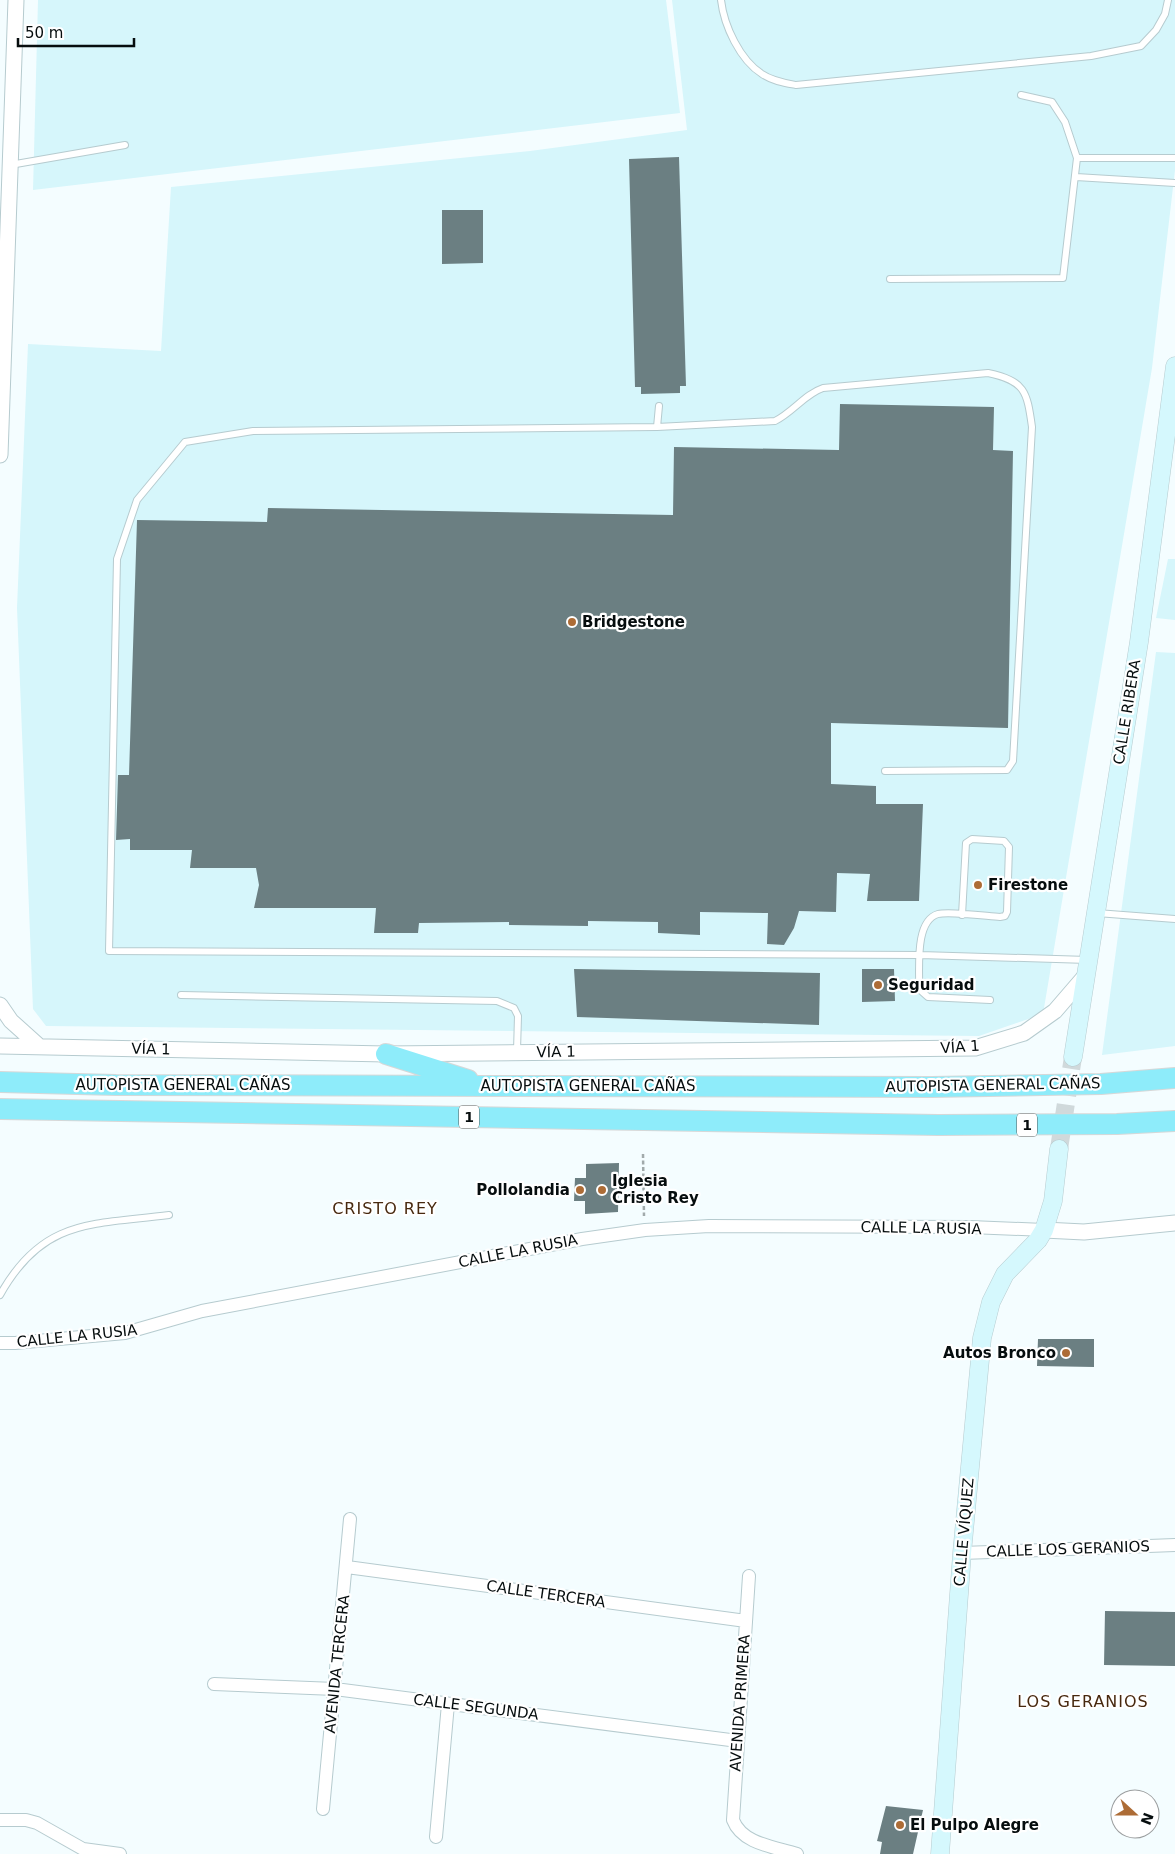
<svg xmlns="http://www.w3.org/2000/svg" width="1175" height="1854" font-family="'DejaVu Sans',sans-serif">
<style>
.built{fill:#d6f6fb}
.building{fill:#6b7f82}
.lines{fill:none;stroke-linecap:round;stroke-linejoin:round}
.secondary-tunnel{stroke:#d0d9db;stroke-width:18;stroke-dasharray:18 9;stroke-linecap:butt}
.service-casing{stroke:#b6cbcf;stroke-width:8}
.minor-casing{stroke:#b6cbcf;stroke-width:14}
.tertiary-casing{stroke:#b6cbcf;stroke-width:17}
.secondary-casing{stroke:#b6cbcf;stroke-width:19}
.trunk-casing{stroke:#d7d8d8;stroke-width:22}
.path{stroke:#a1aaab;stroke-width:2.5;stroke-dasharray:4 2.5;stroke-linecap:butt}
.service{stroke:#fff;stroke-width:6}
.minor{stroke:#fff;stroke-width:12}
.tertiary{stroke:#fff;stroke-width:15}
.secondary{stroke:#d5f8fd;stroke-width:18}
.trunk{stroke:#8eecfa;stroke-width:20}
.poi-dot{fill:#ad6c36;stroke:#fff;stroke-width:2}
.labels{text-anchor:middle;dominant-baseline:central;stroke-width:4.5;stroke-linejoin:round;paint-order:stroke}
.shield{fill:#fff;stroke:#515656;stroke-width:1}
.shield-label{font-size:14px;font-weight:bold;fill:#060d0e}
.poi-label{font-size:15px;font-weight:bold;fill:#060d0e;stroke:#fff;text-anchor:start}
.street-label{font-size:15px;fill:#060d0e;stroke:#fff}
.neighbourhood-label{font-size:16px;letter-spacing:1px;fill:#48290f;stroke:#fff}
</style>
<rect width="100%" height="100%" fill="#f4fdff"/>
<path class="built" d="M38,0H666L680,113L33,190Z
M672,0H1175V170L1152,368L1043,1014L979,1036L46,1026L33,1009L17,608L28,344L161,351L171,187L530,151L687,130Z
M1168,559H1175V620L1156,618Z
M1156,652L1175,653V1046L1102,1055Z"/>
<path class="building" d="M679,157L686,386H680V393L641,394V387H635L629,159Z
M442,210H483V263L442,264Z
M840,404L994,407L993,450L1013,451L1008,728L831,723V784L876,786V804H923L919,901H867L870,874L837,873L836,912L799,911L794,928L784,945L767,944L768,913L700,912V935L658,933V922L588,921V926L509,925V922L419,923L418,933H374L376,908H254L259,885L256,868H190L192,850H130V839L116,840L118,775H129L137,520L267,522L268,508L673,515L674,447L839,450Z
M574,969L820,973L819,1025L577,1017Z
M862,969H894L895,1001L862,1002Z
M619,1163L618,1212L585,1214V1201H574L575,1178H586V1164Z
M1038,1339H1094V1367L1037,1366Z
M1105,1611L1175,1612V1666L1104,1665Z
M886,1806L923,1810L913,1854H880L882,1842L877,1841Z"/>
<g class="lines">
<path class="secondary-tunnel" d="M1059,1149L1073,1057"/>
<g class="service-casing">
<path id="service" d="M721,0C724,26 740,60 762,74C772,81 785,83 796,85L1091,56L1141,46L1156,30L1165,14L1168,0
M1077,158H1175
M10,165L125,145
M1076,177L1175,183
M890,279L1063,278L1077,158L1065,122L1052,102L1021,95
M657,427L659,406
M885,771L1007,770L1013,761L1032,427C1027,391 1025,381 988,373L823,388C805,394 793,412 775,421L657,427L253,431L185,442L137,500L117,559L109,951L920,955L1088,960
M1097,913L1175,919
M962,915L966,843L972,839L1004,841L1009,847L1007,912L1005,916L1000,917C986,916 949,911 938,914C914,921 920,970 919,989L928,997L990,1000
M181,995L497,1001L514,1008L518,1016L517,1051
M0,1295C43,1218 92,1225 169,1215"/>
</g>
<g class="minor-casing">
<path id="minor" d="M0,1343H15L125,1333L202,1311L582,1239L645,1230L709,1226L970,1227L1044,1230
M962,1553L1175,1545
M347,1567L746,1621
M749,1576L733,1820C742,1844 775,1847 797,1854
M214,1684L335,1689L738,1741
M323,1809L350,1519
M0,1820H26L37,1823L83,1849L120,1854
M436,1837L448,1704"/>
</g>
<g class="tertiary-casing">
<path id="tertiary" d="M0,455L16,0
M0,1005L11,1021L40,1047
M0,1046L386,1054L975,1048L1024,1033L1055,1011L1086,975
M1044,1230L1084,1232L1175,1223"/>
</g>
<g class="secondary-casing">
<path id="secondary" d="M1073,1057L1139,642L1175,366
M940,1854L962,1553L982,1338L991,1302L1005,1274L1038,1240L1044,1230L1053,1201L1059,1149"/>
</g>
<g class="trunk-casing">
<path id="trunk" d="M386,1054L468,1080
M0,1082L116,1085L931,1087L1101,1084L1175,1078
M0,1109L938,1125L1117,1124L1175,1121"/>
</g>
<path class="path" d="M643,1154L644,1216"/>
<use href="#service" class="service"/>
<use href="#minor" class="minor"/>
<use href="#tertiary" class="tertiary"/>
<use href="#secondary" class="secondary"/>
<use href="#trunk" class="trunk"/>
</g>
<g class="poi-dot">
<circle cx="572" cy="622" r="5"/>
<circle cx="978" cy="885" r="5"/>
<circle cx="878" cy="985" r="5"/>
<circle cx="580" cy="1190" r="5"/>
<circle cx="602" cy="1190" r="5"/>
<circle cx="1066" cy="1353" r="5"/>
<circle cx="900" cy="1825" r="5"/>
</g>
<g class="labels">
<g class="shield">
<rect x="459" y="1105.5" width="20" height="23" rx="4"/>
<rect x="1017" y="1113.5" width="20" height="23" rx="4"/>
</g>
<g class="shield-label">
<text x="469" y="1117">1</text>
<text x="1027" y="1125">1</text>
</g>
<g class="poi-label">
<text x="582" y="622">Bridgestone</text>
<text x="988" y="885">Firestone</text>
<text x="888" y="985">Seguridad</text>
<text x="612" y="1181">Iglesia<tspan x="612" dy="17">Cristo Rey</tspan></text>
<text x="570" y="1190" text-anchor="end">Pollolandia</text>
<text x="1056" y="1353" text-anchor="end">Autos Bronco</text>
<text x="910" y="1825">El Pulpo Alegre</text>
</g>
<g class="street-label">
<text transform="translate(1127 712) rotate(-81)">CALLE RIBERA</text>
<text transform="translate(960 1047) rotate(-4)">VÍA 1</text>
<text transform="translate(151 1049) rotate(1)">VÍA 1</text>
<text transform="translate(556 1052) rotate(-1)">VÍA 1</text>
<text x="183" y="1085">AUTOPISTA GENERAL CAÑAS</text>
<text transform="translate(993 1085) rotate(-1)">AUTOPISTA GENERAL CAÑAS</text>
<text x="588" y="1086">AUTOPISTA GENERAL CAÑAS</text>
<text transform="translate(921 1228) rotate(1)">CALLE LA RUSIA</text>
<text transform="translate(518 1251) rotate(-11)">CALLE LA RUSIA</text>
<text transform="translate(77 1336) rotate(-6)">CALLE LA RUSIA</text>
<text transform="translate(964 1532) rotate(-85)">CALLE VÍQUEZ</text>
<text transform="translate(1068 1549) rotate(-2)">CALLE LOS GERANIOS</text>
<text transform="translate(546 1594) rotate(8)">CALLE TERCERA</text>
<text transform="translate(337 1664) rotate(-84)">AVENIDA TERCERA</text>
<text transform="translate(740 1703) rotate(-86)">AVENIDA PRIMERA</text>
<text transform="translate(476 1707) rotate(7)">CALLE SEGUNDA</text>
</g>
<g class="neighbourhood-label">
<text x="385" y="1208">CRISTO REY</text>
<text x="1083" y="1701">LOS GERANIOS</text>
</g>
</g>
<g transform="translate(1135 1814) rotate(111)"><circle r="24" fill="#ffffff" stroke="#9b9e9f"/>
<path d="M0-4L9 19L0 12L-9 19Z" fill="#ad6c36"/>
<text y="-8" font-size="14" font-weight="bold" text-anchor="middle" fill="#060d0e">N</text>
</g>
<path d="M18 38v8h116v-8" fill="none" stroke="#060d0e" stroke-width="2.5"/>
<text x="25" y="38" font-size="15" fill="#060d0e" stroke="#ffffff" stroke-width="4" paint-order="stroke">50 m</text>
</svg>
